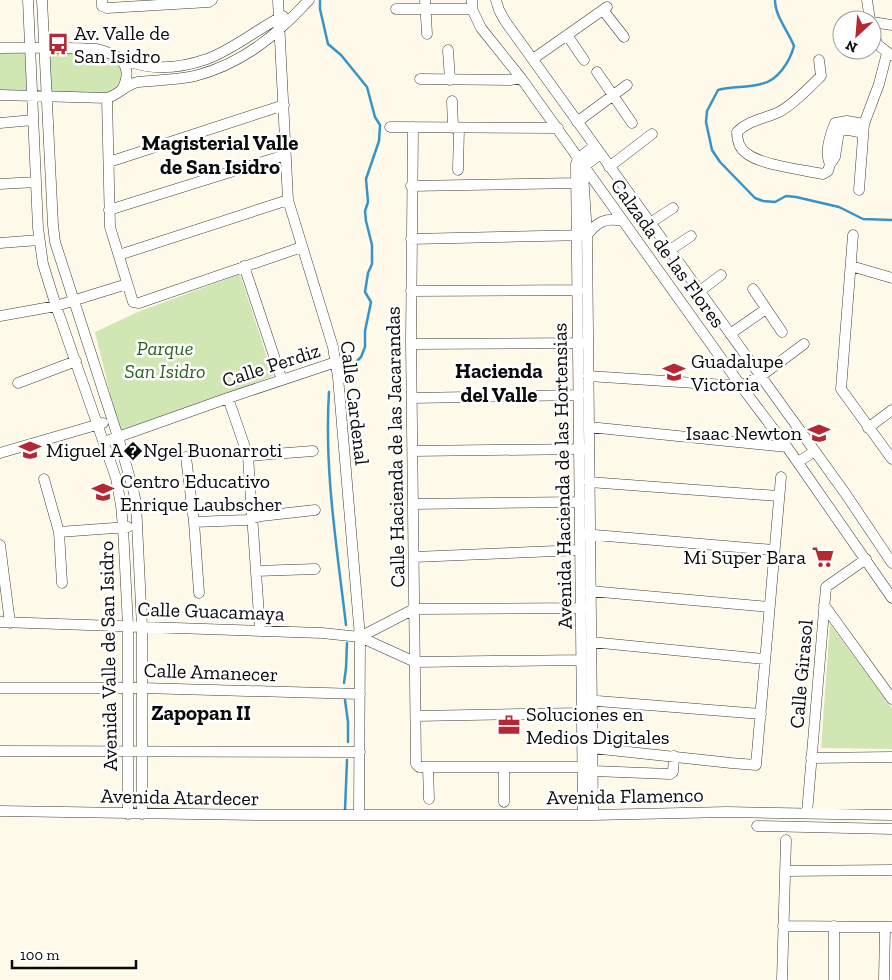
<svg xmlns="http://www.w3.org/2000/svg" width="892" height="980" font-family="'Zilla Slab',serif">
<style>
.green{fill:#d0e7b4}
.lines{fill:none;stroke-linecap:round;stroke-linejoin:round}
.stream{stroke:#3893c9;stroke-width:2.5}
.minor-casing{stroke:#3d3d3d;stroke-width:11}
.minor{stroke:#fff;stroke-width:10}
.labels{text-anchor:middle;dominant-baseline:central;stroke-width:5;stroke-linejoin:round;paint-order:stroke}
.poi-label{font-size:20px;fill:#0a0a0a;stroke:#fff;text-anchor:start}
.street-label{font-size:20px;fill:#0a0a0a;stroke:#fff}
.park-label{font-size:20px;font-style:italic;fill:#2d5f1d;stroke:#fff}
.neighbourhood-label{font-size:21px;font-weight:bold;fill:#0a0a0a;stroke:#fff}
</style>
<rect width="100%" height="100%" fill="#fef9e8"/>
<path class="green" d="M0,49H28L30,95L0,94Z
M45,49L113,54L126,72L114,96L47,95Z
M240,274L273,376L120,434L95,332L140,311Z
M830,624L892,708V749L821,748Z"/>
<g class="lines">
<path class="stream" d="M775,0C775,16 788,31 794,46C790,61 778,81 761,84C747,88 732,86 718,90L707,111L706,122L712,150L720,162L755,198L763,201L775,202L786,196L796,197L839,207L863,219L892,220
M320,1V9L328,44L341,55L367,87L375,117L380,125L379,141L366,179L368,202L365,211L366,221L372,245V264L368,273L365,292L371,302L365,331V347L361,357L345,373
M329,392C324,470 337,548 346,625
M344,683L346,668L347,643
M345,700L348,722V742
M345,810L347,760"/>
<g class="minor-casing">
<path id="minor" d="M28,0L38,228L43,264L56,306L116,478L121,505L123,527L128,626V814
M42,0L53,225L55,242L118,437L133,489L136,503L142,627V814
M102,0V6L107,8L209,2L212,0
M278,0L288,200L333,347L338,377L360,637L359,815
M425,0L427,34
M472,0V9L481,28L521,78L741,386L787,447L892,598
M496,0L499,10L505,21L845,493L892,563
M867,0L870,20
M396,9H472
M603,10L624,37
M872,22L892,25
M872,32L878,45L891,55
M567,35L584,60
M0,48C32,48 64,47 96,49C107,51 117,57 128,61C153,71 181,68 207,59C234,49 257,29 283,16
M448,50L450,80
M120,58C129,69 128,78 122,90
M533,59L607,7
M819,60L821,76C810,87 793,105 779,112C764,119 749,120 737,132C737,140 739,148 746,153C760,165 804,170 823,174L828,171L830,164
M597,72L632,123
M420,79L510,80L521,78
M0,95L107,98C119,95 126,84 138,82C157,80 176,80 195,76C229,67 260,48 285,24C293,17 301,8 309,0
M107,98L110,227L133,302L139,303L302,247
M452,101L453,128
M577,122L627,85
M0,123L33,120
M835,123L839,131L835,157L830,164C824,152 830,135 835,123Z
M835,123L847,121L864,124
M390,127L558,128
M413,127L411,342L416,764L419,767H582
M839,131L849,130L863,133
M109,162L284,105
M609,167L652,134
M458,170L459,128
M0,184L36,182
M411,186L576,183
M859,190L864,124L879,84L887,53
M109,210L285,155
M650,223L673,208
M853,235L841,389L892,459
M411,239L587,235C597,222 606,217 622,221
M0,243L39,240
M670,250L691,236
M119,255L288,200
M244,266L282,380
M851,266L892,278
M753,289L782,332
M411,291L578,290
M700,291L721,275
M0,316L56,306L127,284
M730,334L766,309
M411,344L584,343
M588,376L741,386L761,376L804,344
M18,383L76,361
M228,398L248,456L260,630
M412,398L579,395
M589,427L787,447
M868,428L892,410
M104,442L228,398L336,362
M413,451L585,449
M0,453L103,423
M248,456L313,451
M186,457L194,522L199,593
M798,462L815,451
M44,479L59,532L62,583
M589,482L779,496
M413,504L580,502
M194,522L246,520L261,516L315,510
M59,532L128,527
M583,534L774,550
M0,545L10,623
M414,557L580,550
M256,571L315,569
M590,591L769,607
M824,605L892,699
M0,622L322,633L360,637L415,662L581,660
M360,637L414,609L587,608
M591,642L765,659
M0,688H142L360,694
M585,700L761,714
M416,716L582,713
M592,748L731,763L756,765L781,477
M0,751L360,752
M811,758L892,757
M428,767L429,799
M504,767V802
M593,771L670,774L673,772L674,756
M0,811L261,815H593L727,812L892,815
M807,813L826,587L866,559
M583,814L576,164L579,158L594,146
M593,815L587,235L583,173L585,166L600,154
M757,826L892,829
M785,871L892,870
M783,926L892,927
M782,980L786,840
M834,980V926
M884,980L885,927"/>
</g>
<use href="#minor" class="minor"/>
</g>
<defs>
<g id="bus-bare" transform="scale(1.725)"><path d="M-5-6H5V4H4V6H2V4H-2V6H-4V4H-5ZM-3.5-4V0h7V-4ZM-3.5 1.2v1.5H-2V1.2ZM2 1.2v1.5H3.5V1.2Z" fill="#b52732" stroke="#fff" stroke-width="2.5" paint-order="stroke"/></g>
<g id="school-bare" transform="scale(1.725)"><path d="M0-5L7-2L0 1L-7-2ZM-4 1L0 2.5L4 1V4Q0 6-4 4Z" fill="#b52732" stroke="#fff" stroke-width="2.5" paint-order="stroke"/></g>
<g id="supermarket-bare" transform="scale(1.725)"><path d="M-6-5.5h2.5l.6 2H6L4.5 2H-2.5L-4.4-4H-6ZM-1.5 3.2a1.3 1.3 0 1 0 .1 0ZM3 3.2a1.3 1.3 0 1 0 .1 0Z" fill="#b52732" stroke="#fff" stroke-width="2.5" paint-order="stroke"/></g>
<g id="office-bare" transform="scale(1.725)"><path d="M-6-3h4V-5.5h4V-3h4V5H-6ZM-1-4.5V-3h2v-1.5ZM-6 0V1H6V0Z" fill="#b52732" stroke="#fff" stroke-width="2.5" paint-order="stroke"/></g>
</defs>
<g fill-rule="evenodd">
<use href="#bus-bare" x="58" y="44"/>
<use href="#school-bare" x="674" y="372"/>
<use href="#school-bare" x="819" y="433"/>
<use href="#school-bare" x="30" y="450"/>
<use href="#school-bare" x="103" y="492"/>
<use href="#supermarket-bare" x="823" y="557"/>
<use href="#office-bare" x="509" y="725"/>
</g>
<g class="labels">
<g class="poi-label">
<text x="74" y="33">Av. Valle de<tspan x="74" dy="23">San Isidro</tspan></text>
<text x="691" y="361">Guadalupe<tspan x="691" dy="23">Victoria</tspan></text>
<text x="802" y="433" text-anchor="end">Isaac Newton</text>
<text x="46" y="450">Miguel A�Ngel Buonarroti</text>
<text x="120" y="481">Centro Educativo<tspan x="120" dy="23">Enrique Laubscher</tspan></text>
<text x="806" y="557" text-anchor="end">Mi Super Bara</text>
<text x="526" y="714">Soluciones en<tspan x="526" dy="23">Medios Digitales</tspan></text>
</g>
<g class="street-label">
<text transform="translate(668 253) rotate(54)">Calzada de las Flores</text>
<text transform="translate(271 365) rotate(-18)">Calle Perdiz</text>
<text transform="translate(355 403) rotate(83)">Calle Cardenal</text>
<text transform="translate(395 447) rotate(-91)">Calle Hacienda de las Jacarandas</text>
<text transform="translate(562 476) rotate(-91)">Avenida Hacienda de las Hortensias</text>
<text transform="translate(211 611) rotate(2)">Calle Guacamaya</text>
<text transform="translate(108 656) rotate(-91)">Avenida Valle de San Isidro</text>
<text transform="translate(211 672) rotate(2)">Calle Amanecer</text>
<text transform="translate(801 674) rotate(-85)">Calle Girasol</text>
<text transform="translate(625 796) rotate(-1)">Avenida Flamenco</text>
<text transform="translate(180 797) rotate(1)">Avenida Atardecer</text>
</g>
<g class="park-label">
<text x="165" y="348">Parque<tspan x="165" dy="23">San Isidro</tspan></text>
</g>
<g class="neighbourhood-label">
<text x="220" y="142">Magisterial Valle<tspan x="220" dy="24">de San Isidro</tspan></text>
<text x="499" y="370">Hacienda<tspan x="499" dy="24">del Valle</tspan></text>
<text x="201" y="712">Zapopan II</text>
</g>
</g>
<g transform="translate(857 35) rotate(206)"><circle r="24" fill="#ffffff" stroke="#9d9d9d"/>
<path d="M0-4L9 19L0 12L-9 19Z" fill="#b52732"/>
<text y="-8" font-size="14" font-weight="bold" text-anchor="middle" fill="#0a0a0a">N</text>
</g>
<path d="M12 960v8h124v-8" fill="none" stroke="#0a0a0a" stroke-width="2.5"/>
<text x="20" y="960" font-size="15" fill="#0a0a0a" stroke="#ffffff" stroke-width="4" paint-order="stroke">100 m</text>
</svg>
